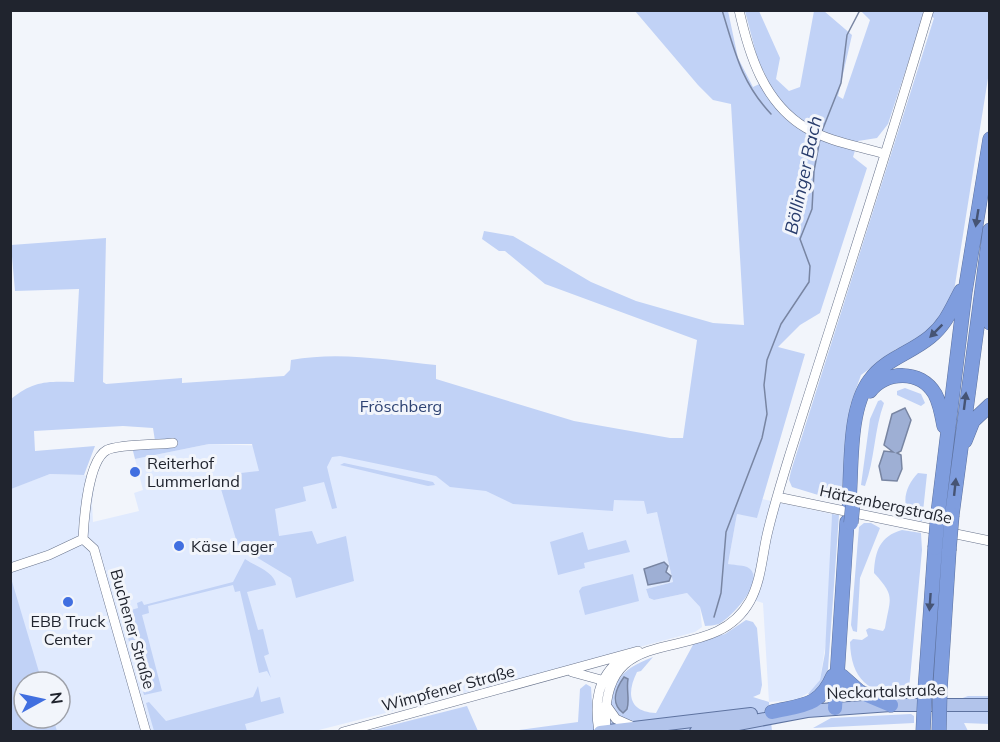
<svg xmlns="http://www.w3.org/2000/svg" width="1000" height="742" font-family="Mulish,sans-serif">
<style>
.built{fill:#e0eafe;fill-rule:evenodd}
.green{fill:#c1d2f6}
.water{fill:#9eafd4;stroke:#7885a2;stroke-width:1.5}
.lines{fill:none;stroke-linecap:round;stroke-linejoin:round}
.stream{stroke:#7885a2;stroke-width:1.5}
.minor-casing{stroke:#69748c;stroke-width:10}
.major-casing{stroke:#5e73a0;stroke-width:14}
.highway-casing{stroke:#5e73a0;stroke-width:15}
.minor{stroke:#fff;stroke-width:9}
.major{stroke:#b2c4eb;stroke-width:12}
.highway{stroke:#7f9dde;stroke-width:14}
.highway-bridge-casing{stroke:#5e73a0;stroke-width:15;stroke-linecap:butt}
.highway-bridge{stroke:#7f9dde;stroke-width:14}
.oneway{fill:#465474}
.poi-dot{fill:#416fe0;stroke:#f2f5fb;stroke-width:2}
.labels{text-anchor:middle;dominant-baseline:central;stroke-width:6;stroke-linejoin:round;paint-order:stroke}
.park-label{font-size:16px;fill:#2e4373;stroke:#f2f5fb}
.poi-label{font-size:16px;fill:#20242e;stroke:#f2f5fb;text-anchor:start}
.street-label{font-size:16px;fill:#20242e;stroke:#f2f5fb}
.water-label{font-size:18px;font-style:italic;fill:#283c6c;stroke:#f2f5fb}
</style>
<rect width="100%" height="100%" fill="#f2f5fb"/>
<path class="built" d="M209,444L299,447L644,501L657,511L673,582L646,589L649,598L654,600L687,593L700,607L702,627L695,632L562,668L315,731H11L10,489L50,474L84,475L95,481L92,503L93,522L139,511L134,493L143,490L135,459ZM24,682H60V718H24Z
M762,499L832,514L828,628L820,680L813,690L796,700L769,702L763,603L747,598L753,573L748,568L728,564L737,514L757,517Z"/>
<path class="green" d="M635,11H728L738,58L753,87L768,80L758,61L745,11H759L780,58L776,79L789,91L800,87L814,11H824L852,35L838,96L843,99L870,20L861,11H989V72L954,291L940,320L909,346L896,349L861,375L850,406L841,502L792,487L789,480L791,471L934,18L924,14L888,124L877,138L858,141L853,157L867,168L820,313L800,325L778,347L805,354L757,518L737,514L728,564C733,565 741,565 747,567C769,578 731,618 719,624C715,625 709,626 705,626L700,607L687,593L654,600L649,598L646,589L673,582L657,512L647,514L644,501L614,500L613,511L513,504L486,491L450,487L436,476L340,456L332,457L327,467L337,508L332,509L324,482L303,487L306,501L275,509L279,536L312,531L317,544L346,536L354,581L296,598L291,578L238,546L221,489L241,473L259,471L252,444H209L135,459L131,443L155,441L153,428L123,426L34,431L35,451L95,446L84,475L50,474L11,489V399C33,381 47,381 74,382L79,289L15,291L11,245L106,238L103,382L106,384L182,378V383L284,376L290,370L291,360C339,351 388,360 436,365V379L574,421L670,438H683L697,340L545,284L505,251H499L482,239L484,231L513,236L591,282L636,301L713,323L744,325L731,104L713,100L698,85Z
M905,388L921,394L925,403L921,406L897,395V391Z
M881,400L884,403C874,430 875,459 865,486L861,485L870,419L878,401Z
M344,463L433,482L435,485L428,486L340,465Z
M918,473L927,474L922,521C898,514 903,488 918,473Z
M832,514L839,515L828,669L822,684L813,695L808,694L820,680L825,653Z
M864,523H871L880,528L860,578L857,632L853,631L851,625L859,527Z
M902,530L921,533L922,550L909,689L905,695C868,694 851,679 850,642L853,639L862,640L868,636L866,630L869,628L883,631L885,628C890,597 896,597 874,573C875,551 880,536 902,530Z
M583,532L588,550L626,540L630,552L584,563L585,568L558,575L550,542Z
M245,559C255,566 275,572 276,585L247,592L258,630L263,629L269,654L264,656L271,678L267,671L259,673L240,591L235,592L233,585L148,606L149,613L142,615L162,691L144,695L121,613L138,608L137,603L142,601L144,605L233,582Z
M633,574L639,601L585,615L579,591L582,587Z
M11,578L42,682H24V718H53L57,731H11Z
M746,620L753,622L757,628L762,685L760,694L753,697L769,702L772,731L504,732L578,722L580,689L586,684L591,687L593,720L607,718C611,683 619,670 653,657L641,671L637,672C626,694 629,712 656,713L694,643L725,634Z
M258,686L261,702L280,697L284,713L245,724L247,731H154L146,703L149,702L166,721L253,697Z
M968,696H989V724L964,723L968,731L945,732L946,699H960Z
M467,706L478,731H369Z
M911,714L914,716V723L813,728L831,718Z"/>
<path class="water" d="M905,408L911,420L901,451L897,453L901,455L902,469L897,481L882,480L879,466L884,451L893,452L884,445L892,414Z
M664,562L668,566L666,572L671,576L669,581L648,585L644,569Z
M624,677L628,679C626,690 630,699 627,709L623,713C610,703 616,688 624,677Z"/>
<g class="lines">
<path class="stream" d="M722,10C735,52 741,82 771,114
M822,131L841,83L847,35L860,10
M714,617L721,593L726,532L762,438L767,414L764,385L767,360L781,324L809,282L810,266L800,239L812,209L814,171L820,139"/>
<g class="minor-casing">
<path id="minor" d="M739,10C749,55 764,103 806,128C830,142 859,146 885,154
M777,497L990,541
M83,539L94,549L146,732
M83,539C84,519 88,460 107,450C121,444 156,445 173,443
M10,568L49,555L83,539
M572,672L605,681
M606,705L616,719L634,727
M343,732L638,651
M599,732C594,702 597,678 622,658
M606,732C597,610 710,673 750,601C761,581 762,557 767,535C773,509 781,483 789,457C836,308 885,160 929,10"/>
</g>
<g class="major-casing">
<path id="major" d="M600,732L751,714
M696,732L807,711L891,705H990"/>
</g>
<g class="highway-casing">
<path id="highway" d="M987,293L990,323
M870,391C886,371 920,369 935,394C940,403 942,415 944,426
M965,441L973,421L990,405
M849,502C852,467 848,409 870,380C885,359 911,353 930,337C946,324 952,308 961,291
M938,513L965,292L990,139
M952,515L990,230
M842,676L860,692L891,705
M925,690L935,548
M940,690L949,550
M835,708L847,522
M772,712C802,705 820,707 833,676"/>
</g>
<use href="#minor" class="minor"/>
<use href="#major" class="major"/>
<use href="#highway" class="highway"/>
<g class="highway-bridge-casing">
<path id="highway-bridge" d="M851,523L853,502
M935,548L938,513
M949,550L952,515
M923,732L925,690
M939,732L940,690"/>
</g>
<use href="#highway-bridge" class="highway-bridge"/>
</g>
<defs><path id="oneway-solid" d="M-6-.8H1V-3.2L6.5 0L1 3.2V.8H-6Z" transform="scale(1.5)"/></defs>
<g class="oneway">
<use href="#oneway-solid" transform="translate(977 218) rotate(99)"/>
<use href="#oneway-solid" transform="translate(936 331) rotate(135)"/>
<use href="#oneway-solid" transform="translate(965 401) rotate(-83)"/>
<use href="#oneway-solid" transform="translate(955 487) rotate(-84)"/>
<use href="#oneway-solid" transform="translate(930 602) rotate(94)"/>
</g>
<g class="poi-dot">
<circle cx="135" cy="472" r="6"/>
<circle cx="179" cy="546" r="6"/>
<circle cx="68" cy="602" r="6"/>
</g>
<g class="labels">
<g class="park-label">
<text x="401" y="406">Fröschberg</text>
</g>
<g class="poi-label">
<text x="147" y="463">Reiterhof<tspan x="147" dy="18">Lummerland</tspan></text>
<text x="191" y="546">Käse Lager</text>
<text x="68" y="621" text-anchor="middle">EBB Truck<tspan x="68" dy="18">Center</tspan></text>
</g>
<g class="street-label">
<text transform="translate(886 504) rotate(12)">Hätzenbergstraße</text>
<text transform="translate(133 629) rotate(74)">Buchener Straße</text>
<text transform="translate(448 688) rotate(-15)">Wimpfener Straße</text>
<text transform="translate(886 691) rotate(-2)">Neckartalstraße</text>
</g>
<g class="water-label">
<text transform="translate(803 175) rotate(-78)">Böllinger Bach</text>
</g>
</g>
<rect width="1000" height="742" fill="none" stroke="#20242e" stroke-width="24"/>
<g transform="translate(42 700) rotate(82)"><circle r="28" fill="#f2f5fb" stroke="#9ea1a9" stroke-width="1.5"/>
<path d="M0-4.5L10 22L0 15L-10 22Z" fill="#416fe0"/>
<text y="-9" font-size="16" font-weight="bold" text-anchor="middle" fill="#20242e">N</text>
</g>
</svg>
